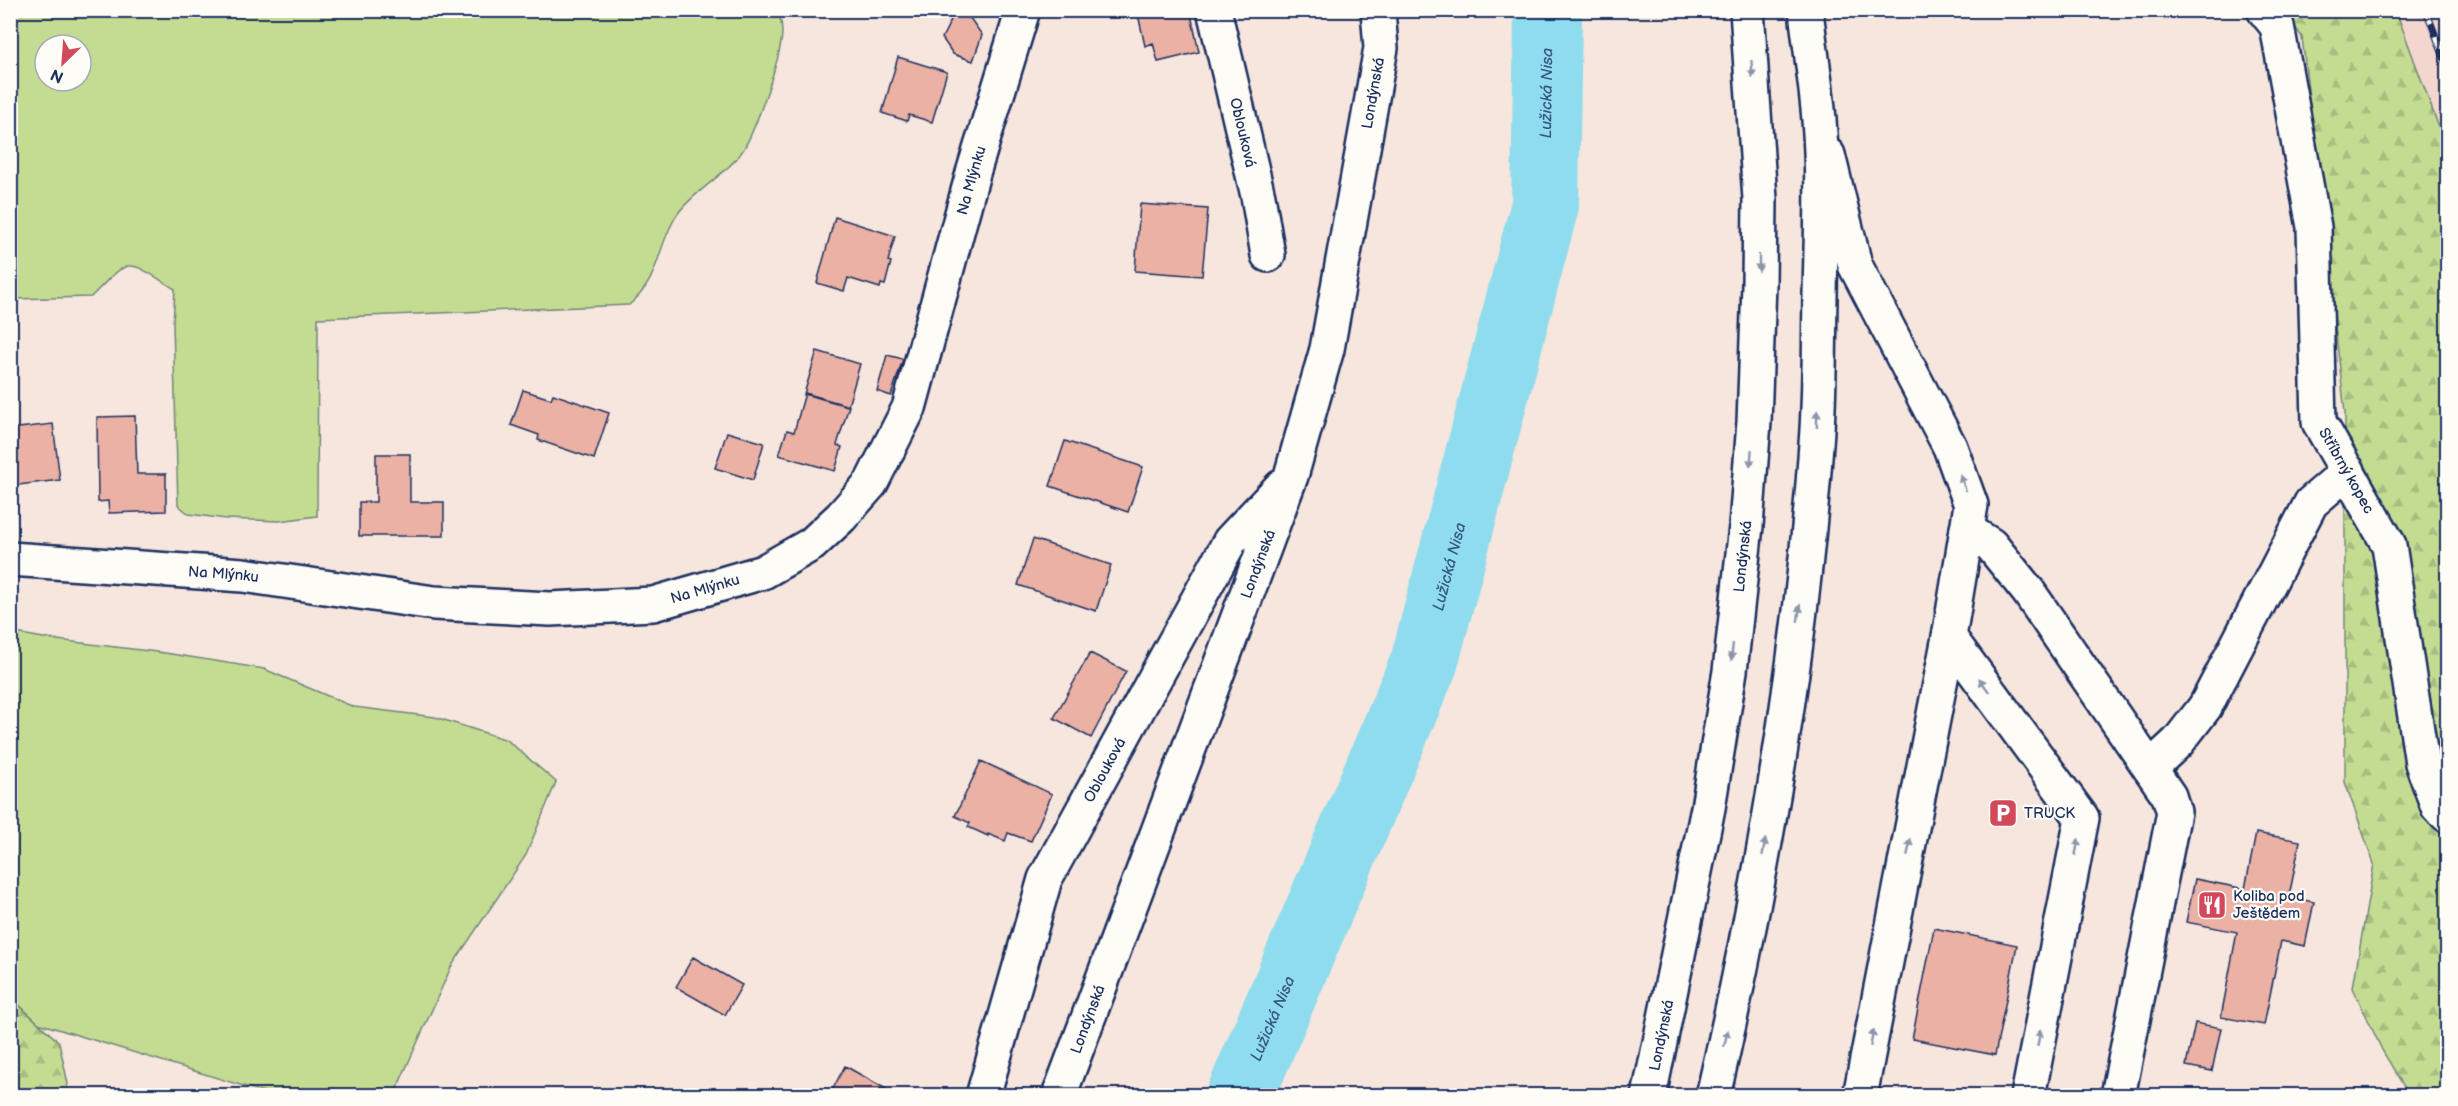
<svg xmlns="http://www.w3.org/2000/svg" width="2458" height="1106" font-family="'Balsamiq Sans',sans-serif">
<style>
.built{fill:#f3d6cd}
.grass{fill:#c4dc92;stroke:#708678;stroke-width:1.5;fill-rule:evenodd}
.forest{fill:url(#forest-firs);stroke:#708678;stroke-width:1.5}
.lines{fill:none;stroke-linecap:round;stroke-linejoin:round}
.river{stroke:#8edced;stroke-width:68}
.building{fill:#eab1a4;stroke:#1b2f5e;stroke-width:1.5}
.minor-casing{stroke:#1b2f5e;stroke-width:38}
.highway-casing{stroke:#1b2f5e;stroke-width:38}
.minor{stroke:#fdfcf7;stroke-width:33}
.highway{stroke:#fdfcf7;stroke-width:33}
.rail-casing{stroke:#1b2f5e;stroke-width:7}
.rail{stroke:#fdfcf7;stroke-width:4.5;stroke-dasharray:14;stroke-linecap:butt}
.oneway{fill:#8c96aa}
.labels{text-anchor:middle;dominant-baseline:central;stroke-width:4.5;stroke-linejoin:round;paint-order:stroke}
.street-label{font-size:15px;fill:#1b2f5e;stroke:#fdfcf7}
.poi-label{font-size:15px;fill:#1b2f5e;stroke:#fdfcf7;text-anchor:start}
.water-label{font-size:16px;font-style:italic;fill:#385a82;stroke:#fdfcf7}
</style>
<defs>
<pattern id="forest-firs" width="22" height="20" patternUnits="userSpaceOnUse" patternTransform="scale(1.5)"><rect width="22" height="20" fill="#c4dc92"/><path d="M5 1l3.5 6h-7zM16 11l3.5 6h-7z" fill="#a8bd80"/></pattern>
</defs>
<rect width="100%" height="100%" fill="#f7e6de"/>
<filter id="ink" filterUnits="userSpaceOnUse"><feTurbulence type="fractalNoise" baseFrequency=".0167" numOctaves="2"/><feDisplacementMap in="SourceGraphic" scale="12" xChannelSelector="R" yChannelSelector="G"/><feConvolveMatrix kernelMatrix="1 2 1 2 8 2 1 2 1" color-interpolation-filters="sRGB"/></filter>
<g filter="url(#ink)">
<path class="built" d="M2396,11H2447V156L2441,133Z"/>
<path class="grass" d="M776,11C780,16 782,25 782,32C782,55 755,131 743,150C729,173 688,195 675,218C655,252 661,278 629,305L318,318L317,516L279,521L226,519L189,514L178,505L173,324L175,289C126,259 132,255 91,297L11,299V11ZM45,45H81V81H45Z
M10,632L49,639L165,653L264,669L354,707L435,717L507,740L556,782L526,855L451,967L394,1095H273L38,1023L11,997Z"/>
<path class="forest" d="M2284,11H2396L2441,133L2447,156V1095H2409L2382,1050L2353,988L2374,864L2345,782V413L2302,37Z
M10,997L59,1042L68,1084L64,1095H11Z"/>
<g class="lines">
<path class="river" id="s1" d="M1240,1096L1424,663L1545,205L1548,10"/>
</g>
<path class="building" d="M1137,10H1190L1199,52L1158,62L1153,43L1145,46Z
M953,16L970,18L982,35L973,61L953,54L942,38Z
M898,57L947,72L932,122L909,115L907,121L882,113Z
M1140,204L1208,209L1202,276L1135,271Z
M835,217L895,236L888,261L891,262L885,285L881,284L880,288L848,278L844,291L817,283Z
M817,351L860,364L848,406L804,394Z
M887,355L903,359L891,396L877,391Z
M523,390L551,399L553,394L609,413L594,459L538,440L539,435L511,425Z
M805,393L849,406L837,445L842,447L835,471L779,455L787,430L794,432Z
M135,416L137,474H166V511L109,513L108,501L98,502L97,417Z
M53,424L60,480L10,486V429Z
M727,432L764,443L753,480L715,468Z
M1065,441L1143,467L1128,512L1050,486Z
M376,454H410V502H444V536H359V502H376Z
M1033,539L1111,565L1096,611L1018,585Z
M1090,653L1126,671L1091,738L1054,718Z
M981,761L1052,794L1031,841L1008,833L1005,841L988,834V836L968,827L970,823L955,816Z
M2256,833L2300,841L2289,897L2314,902L2305,946L2281,941L2264,1025L2221,1017L2237,932L2186,922L2195,879L2245,889Z
M1934,928L2017,945L1995,1055L1912,1039Z
M693,957L742,985L725,1015L676,987Z
M2195,1023L2221,1028L2212,1071L2186,1066Z
M845,1066L895,1094V1096H829Z"/>
<g class="lines">
<g class="minor-casing">
<g id="minor">
<path id="s2" d="M1214,10L1258,196L1268,255"/>
<path id="s3" d="M2264,10L2277,26L2314,227L2319,422L2389,545L2422,763L2438,807L2448,816"/>
<path d="M1828,155L1855,265L1950,447L1971,505L1949,637L2082,818L2028,1096"/>
<path d="M1967,530L1991,545L2028,591L2169,796L2174,812L2118,1096"/>
<path id="s4" d="M10,559L243,575L434,603L550,609L653,604L763,572L812,544L841,517L871,483L909,408L973,173L1023,10"/>
<path d="M2150,768L2178,742L2205,707L2311,503L2348,471"/>
<path id="s5" d="M983,1096L1045,879L1230,541L1281,487"/>
<path id="s6" d="M1059,1096L1291,476L1327,349L1381,48L1378,10"/>
<path d="M1860,1096L1949,637"/>
</g>
</g>
<g class="highway-casing">
<g id="highway">
<path id="s7" d="M1649,1096L1708,808L1730,671L1746,526L1754,422L1759,284L1760,199L1747,10"/>
<path d="M1713,1096C1762,882 1801,663 1816,444C1820,395 1819,345 1820,296C1821,237 1824,178 1819,120C1816,83 1810,47 1806,10"/>
</g>
</g>
<use href="#minor" class="minor"/>
<use href="#highway" class="highway"/>
<g class="rail-casing">
<path id="rail" d="M2426,10L2448,68"/>
</g>
<use href="#rail" class="rail"/>
</g>
<defs><path id="oneway-solid" d="M-6-.8H1V-3.2L6.5 0L1 3.2V.8H-6Z" transform="scale(1.5)"/></defs>
<g class="oneway">
<use href="#oneway-solid" transform="translate(1752 69) rotate(86)"/>
<use href="#oneway-solid" transform="translate(1759 263) rotate(90)"/>
<use href="#oneway-solid" transform="translate(1817 419) rotate(-89)"/>
<use href="#oneway-solid" transform="translate(1751 458) rotate(94)"/>
<use href="#oneway-solid" transform="translate(1963 483) rotate(-110)"/>
<use href="#oneway-solid" transform="translate(1799 613) rotate(-82)"/>
<use href="#oneway-solid" transform="translate(1732 652) rotate(96)"/>
<use href="#oneway-solid" transform="translate(1984 685) rotate(-126)"/>
<use href="#oneway-solid" transform="translate(1764 847) rotate(-80)"/>
<use href="#oneway-solid" transform="translate(1909 847) rotate(-79)"/>
<use href="#oneway-solid" transform="translate(2077 847) rotate(-79)"/>
<use href="#oneway-solid" transform="translate(1726 1038) rotate(-77)"/>
<use href="#oneway-solid" transform="translate(1872 1038) rotate(-79)"/>
<use href="#oneway-solid" transform="translate(2039 1038) rotate(-79)"/>
</g>
</g>
<defs>
<g id="parking-square" transform="scale(1.5)"><rect x="-9" y="-9" width="18" height="18" rx="4" fill="#d1495b" stroke="#fdfcf7"/><path d="M-3.5-5.5H1a3.5 3.5 0 0 1 0 7H-1V5.5H-3.5ZM-1-3.4V-.6H.8a1.4 1.4 0 0 0 0-2.8Z" fill="#fff"/></g>
<g id="restaurant-square" transform="scale(1.5)"><rect x="-9" y="-9" width="18" height="18" rx="4" fill="#d1495b" stroke="#fdfcf7"/><path d="M-5-6h1v4h1v-4h1v4h1v-4h1v5L-1.5 .5V6h-2V.5L-5-1ZM5-6V6H3V1.5H1.5Q1.5-4 5-6Z" fill="#fff"/></g>
</defs>
<g fill-rule="evenodd">
<use href="#parking-square" x="2003" y="813"/>
<use href="#restaurant-square" x="2212" y="905"/>
</g>
<g class="labels">
<g class="street-label">
<text stroke="none"><textPath href="#s6" startOffset="1054">Londýnská</textPath></text>
<text stroke="none"><textPath href="#s2" startOffset="126">Oblouková</textPath></text>
<text stroke="none"><textPath href="#s4" startOffset="1222">Na Mlýnku</textPath></text>
<text stroke="none"><textPath href="#s3" startOffset="476">Stříbrný kopec</textPath></text>
<text stroke="none"><textPath href="#s7" startOffset="548">Londýnská</textPath></text>
<text stroke="none"><textPath href="#s6" startOffset="568">Londýnská</textPath></text>
<text stroke="none"><textPath href="#s4" startOffset="214">Na Mlýnku</textPath></text>
<text stroke="none"><textPath href="#s4" startOffset="700">Na Mlýnku</textPath></text>
<text stroke="none"><textPath href="#s5" startOffset="350">Oblouková</textPath></text>
<text stroke="none"><textPath href="#s6" startOffset="82">Londýnská</textPath></text>
<text stroke="none"><textPath href="#s7" startOffset="62">Londýnská</textPath></text>
</g>
<g class="poi-label">
<text x="2024" y="813">TRUCK</text>
<text x="2233" y="896">Koliba pod<tspan x="2233" dy="17">Ještědem</tspan></text>
</g>
<g class="water-label">
<text stroke="none"><textPath href="#s1" startOffset="1056">Lužická Nisa</textPath></text>
<text stroke="none"><textPath href="#s1" startOffset="570">Lužická Nisa</textPath></text>
<text stroke="none"><textPath href="#s1" startOffset="84">Lužická Nisa</textPath></text>
</g>
</g>
<rect width="2458" height="1106" fill="none" stroke="#fdfcf7" stroke-width="36"/>
<rect x="18" y="18" width="2422" height="1070" fill="none" stroke="#1b2f5e" stroke-width="2" filter="url(#ink)"/>
<g transform="translate(63 63) rotate(205)"><circle r="28" fill="#fdfcf7" stroke="#a3aaba" stroke-width="1.5"/>
<path d="M0-4.5L10 22L0 15L-10 22Z" fill="#d1495b"/>
<text y="-9" font-size="16" font-weight="bold" text-anchor="middle" fill="#1b2f5e">N</text>
</g>
</svg>
